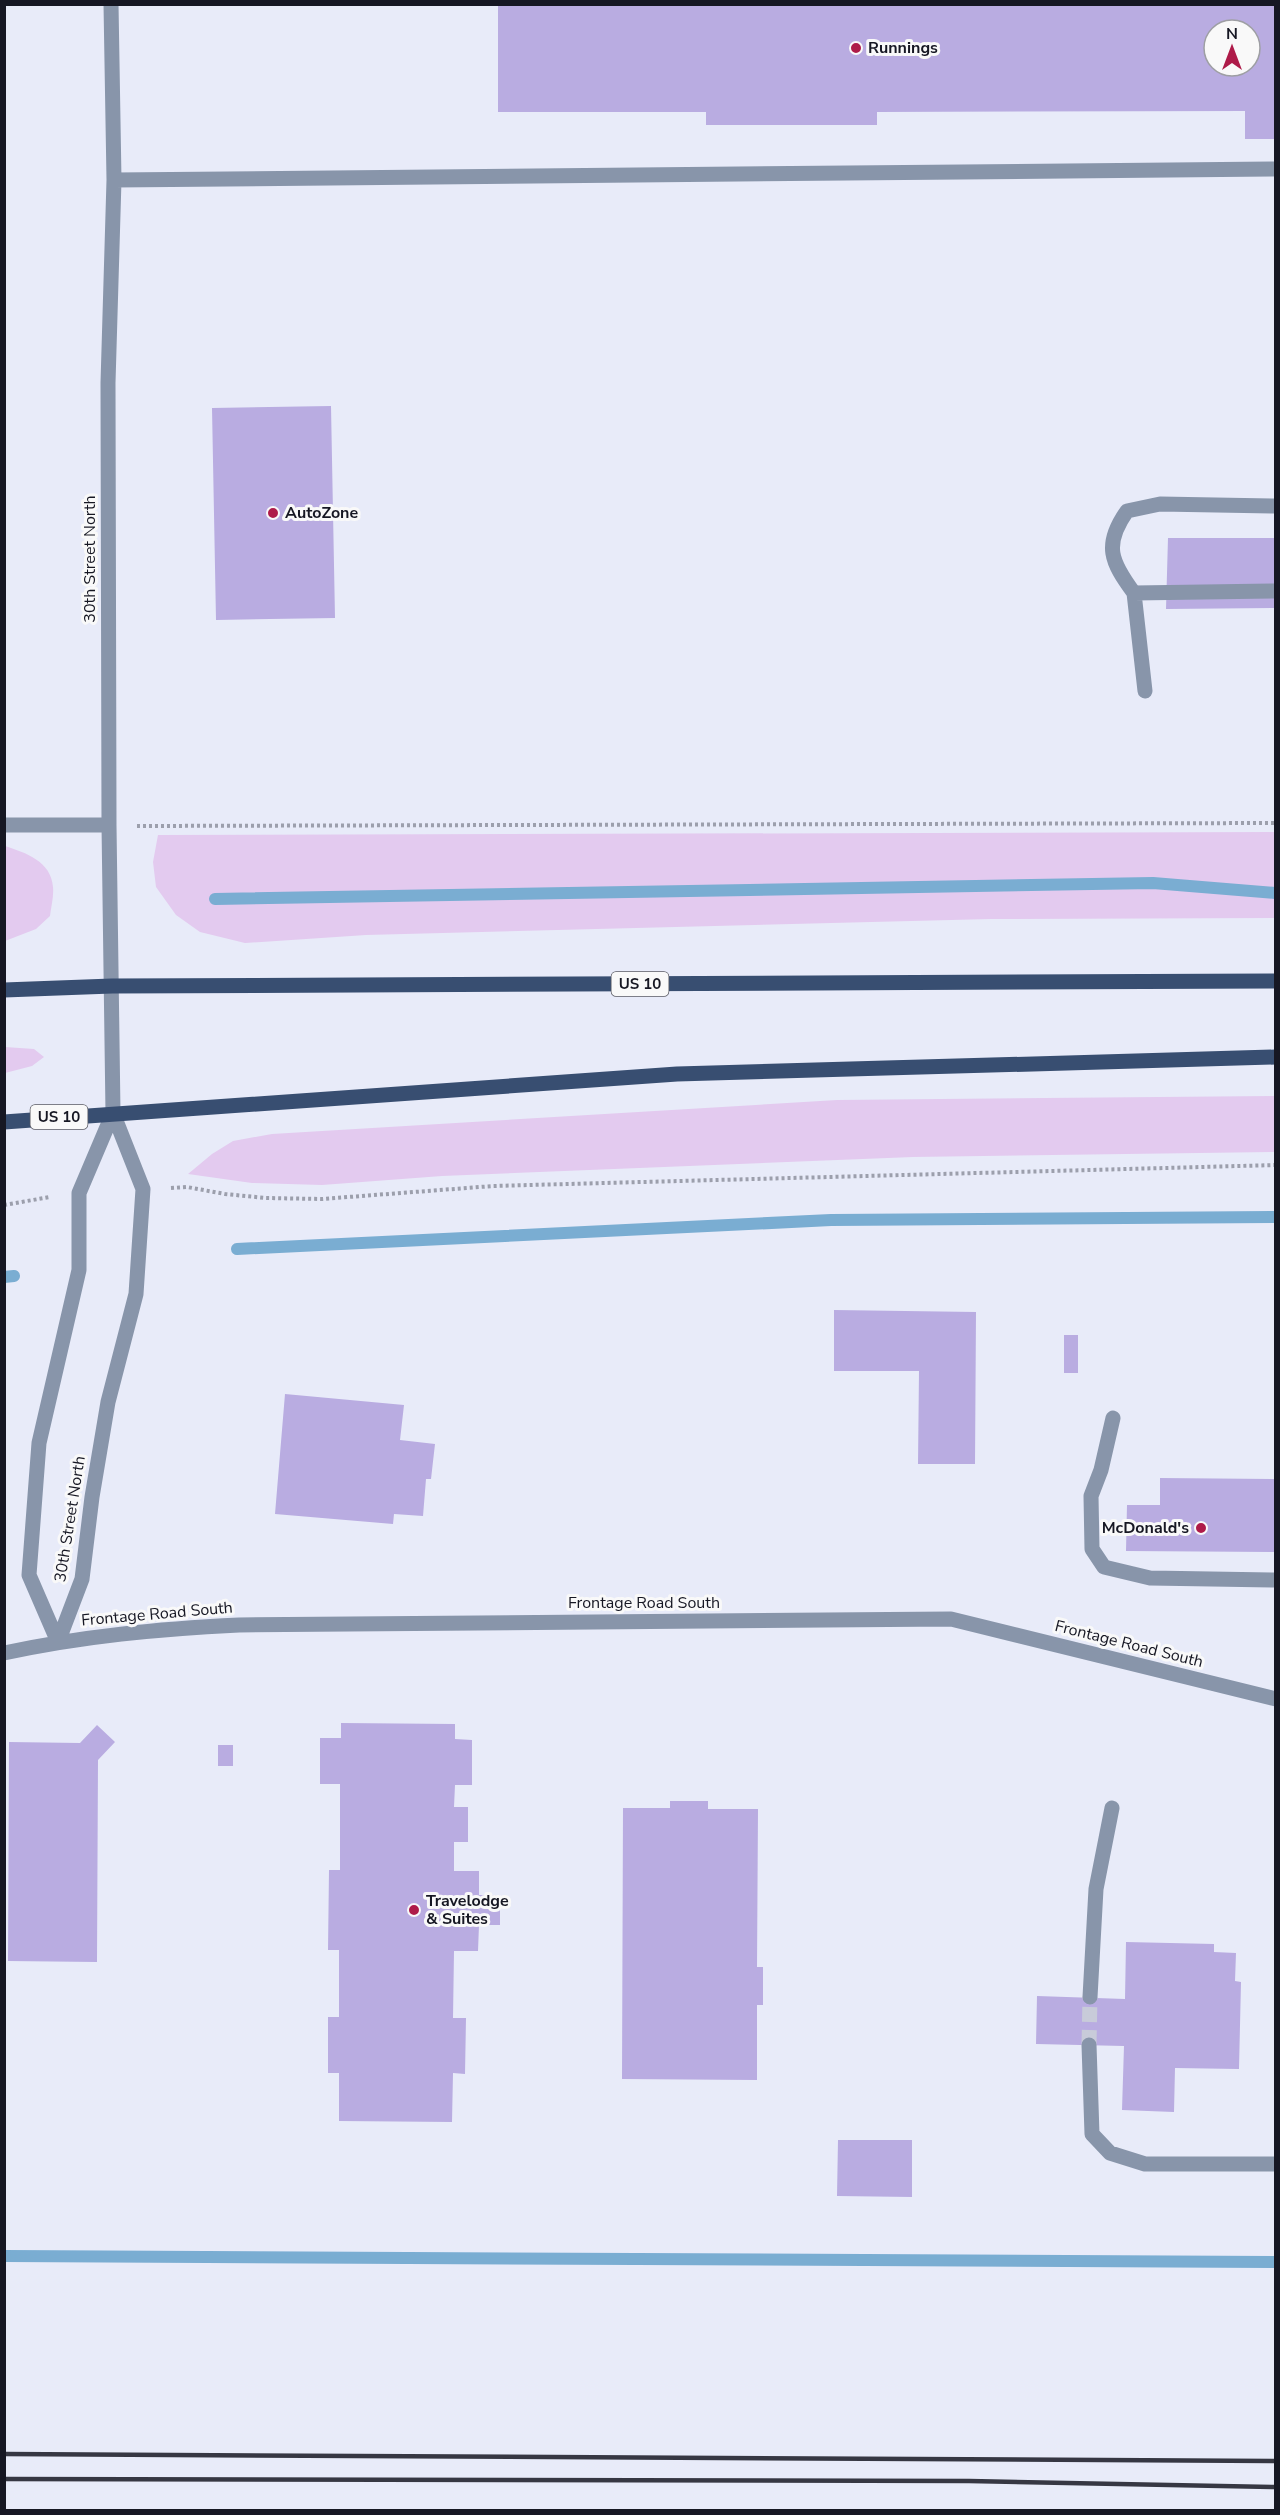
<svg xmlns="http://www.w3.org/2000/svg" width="1280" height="2515" font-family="'Nunito Sans',sans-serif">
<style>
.green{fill:#e3caef}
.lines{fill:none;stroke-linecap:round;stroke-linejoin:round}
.stream{stroke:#7aadd2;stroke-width:12}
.building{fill:#b9ace1;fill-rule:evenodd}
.minor-tunnel{stroke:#c8cbd9;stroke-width:15;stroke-dasharray:15 8;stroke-linecap:butt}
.path{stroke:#9c9fac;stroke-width:4;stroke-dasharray:3 3;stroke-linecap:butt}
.minor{stroke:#8895aa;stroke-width:15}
.major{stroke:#384e71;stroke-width:15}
.rail{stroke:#363743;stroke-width:4.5}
.poi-dot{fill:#ae1b49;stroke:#f9f9f9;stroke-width:2}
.labels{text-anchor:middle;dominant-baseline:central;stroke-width:6;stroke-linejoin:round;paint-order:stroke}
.shield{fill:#f9f9f9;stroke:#5a5b63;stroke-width:1.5}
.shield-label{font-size:15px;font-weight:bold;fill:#161723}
.poi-label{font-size:16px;font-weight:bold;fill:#161723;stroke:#f9f9f9;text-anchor:start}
.street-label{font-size:16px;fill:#161723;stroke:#f9f9f9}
</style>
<rect width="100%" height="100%" fill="#e8ebf9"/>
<path class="green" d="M1275,832V918L991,919L366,935L245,943L200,932L176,915L156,887L153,862L158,835Z
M5,846C26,853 51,861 53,887C54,896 51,907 50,916L36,929L5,941Z
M5,1047L34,1049L44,1057L32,1066L5,1073Z
M1275,1096V1152L913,1157L442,1176L322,1185L252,1183L188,1174L212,1154L233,1141L272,1134L837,1100Z"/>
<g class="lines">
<path class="stream" d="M215,899L1153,883L1275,893
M237,1249L831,1220L1276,1217
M4,1277L14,1276
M4,2256L1276,2262"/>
</g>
<path class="building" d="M498,4H1276V139H1245V111L877,112V125H706V112H498ZM1214,30H1250V66H1214Z
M331,406L335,618L216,620L212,408Z
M1168,538H1276V608L1166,609Z
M834,1310L976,1312L975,1464H918L919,1371H834Z
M1064,1335H1078V1373H1064Z
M285,1394L404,1405L400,1440L435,1444L431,1479H426L423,1516L394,1514L393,1524L275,1514Z
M1160,1478L1276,1479V1552L1126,1551L1127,1505H1160Z
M341,1723L455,1724V1739L472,1740V1785H455L454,1807H468V1842H454V1871H479V1895H500V1925H479L478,1951H454L453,2018H466L465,2074L453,2073L452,2122L339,2121V2073H328V2017H339V1950H328L329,1870H340V1784H320V1738H341Z
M97,1725L115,1742L98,1760L97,1962L8,1961L9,1742L80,1743Z
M218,1745H233V1766H218Z
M670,1801H708V1809H758L757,1967H763V2005H757V2080L622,2079L623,1808H670Z
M1126,1942L1214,1944V1952L1236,1953L1235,1981L1241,1982L1239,2069L1175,2068L1174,2112L1122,2110L1124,2046L1036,2044L1037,1996L1125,1999Z
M838,2140H912V2197L837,2196Z"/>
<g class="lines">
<path class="minor-tunnel" d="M1089,2045L1090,1997"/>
<path class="path" d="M137,826L1276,823
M171,1188L187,1187L225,1194L266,1198L322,1199L493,1186L1276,1165
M4,1205L50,1197"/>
<path class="minor" d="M114,180L1276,169
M1276,506L1160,504L1127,511C1103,545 1111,562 1134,593L1276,591
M1134,593L1145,691
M4,825H109
M1113,1418L1101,1470L1091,1496L1092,1549L1104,1567L1150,1578L1276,1580
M58,1642L82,1579L92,1497L108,1402L136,1294L143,1189L113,1113L109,825L108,383L114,180L111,4
M58,1642L29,1575L39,1443L79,1270V1193L113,1113
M4,1653C84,1636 158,1629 239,1625L951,1619L1276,1699
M1090,1997L1096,1889L1112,1808
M1089,2045L1092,2134L1110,2153L1145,2164H1276"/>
<path class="major" d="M4,990L112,986L1276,981
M4,1122L677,1074L1276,1057"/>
<path class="rail" d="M4,2454L1276,2461
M4,2479L969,2481L1276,2487"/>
</g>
<g class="poi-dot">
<circle cx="856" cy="48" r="6"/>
<circle cx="273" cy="513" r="6"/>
<circle cx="1201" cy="1528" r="6"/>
<circle cx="414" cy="1910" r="6"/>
</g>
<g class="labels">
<g class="shield">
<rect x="611.5" y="972" width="57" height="24" rx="4.5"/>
<rect x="30.5" y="1105" width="57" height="24" rx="4.5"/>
</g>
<g class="shield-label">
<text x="640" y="984">US 10</text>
<text x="59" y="1117">US 10</text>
</g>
<g class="poi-label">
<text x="868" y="48">Runnings</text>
<text x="285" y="513">AutoZone</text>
<text x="1189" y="1528" text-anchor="end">McDonald's</text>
<text x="426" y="1901">Travelodge<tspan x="426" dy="18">&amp; Suites</tspan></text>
</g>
<g class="street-label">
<text transform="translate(90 559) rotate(-90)">30th Street North</text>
<text transform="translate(70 1519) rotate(-81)">30th Street North</text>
<text x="644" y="1603">Frontage Road South</text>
<text transform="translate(157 1614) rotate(-5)">Frontage Road South</text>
<text transform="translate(1129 1644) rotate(14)">Frontage Road South</text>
</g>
</g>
<rect width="1280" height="2515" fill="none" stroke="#161723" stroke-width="12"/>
<g transform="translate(1232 48)"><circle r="28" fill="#f9f9f9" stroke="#9e9fa3" stroke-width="1.5"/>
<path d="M0-4.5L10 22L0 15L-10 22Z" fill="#ae1b49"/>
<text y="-9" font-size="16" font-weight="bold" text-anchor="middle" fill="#161723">N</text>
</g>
</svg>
